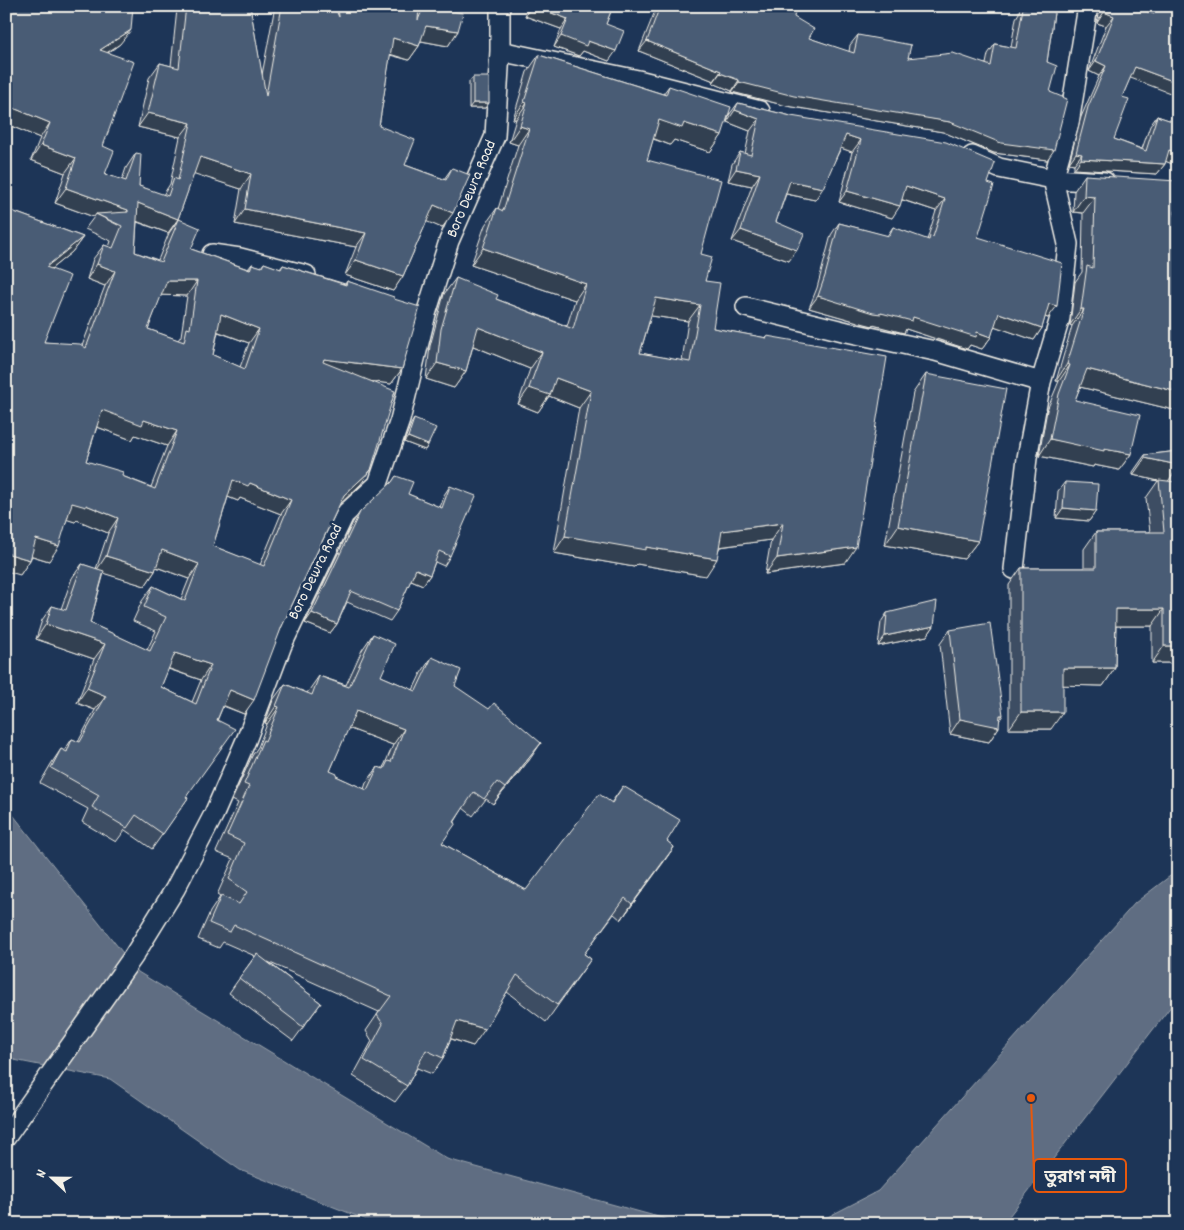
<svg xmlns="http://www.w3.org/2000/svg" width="1184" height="1230" font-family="Dekko,'Noto Sans Bengali',sans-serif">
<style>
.water{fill:#5e6d82;stroke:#9aa2ab}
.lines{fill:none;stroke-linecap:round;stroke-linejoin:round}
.street-casing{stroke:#f4f1e8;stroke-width:22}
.street{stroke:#1d3557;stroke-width:19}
.wall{fill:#3e4e64;stroke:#f4f1e8;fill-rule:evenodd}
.shaded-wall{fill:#324051;stroke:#f4f1e8}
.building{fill:#485b74;stroke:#f4f1e8;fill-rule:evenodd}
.labels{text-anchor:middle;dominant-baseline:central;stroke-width:5;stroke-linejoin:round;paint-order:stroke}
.street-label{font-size:16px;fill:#f4f1e8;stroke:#1d3557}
.leader{fill:none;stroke:#e8590c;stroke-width:2}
.callout-dot{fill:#e8590c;stroke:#1d3557;stroke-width:2}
.callout{fill:#1d3557;stroke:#e8590c;stroke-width:2}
.callout-label{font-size:18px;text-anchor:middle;font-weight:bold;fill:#f4f1e8}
</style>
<rect width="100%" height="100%" fill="#1d3557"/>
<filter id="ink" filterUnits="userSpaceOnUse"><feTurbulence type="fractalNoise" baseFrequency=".02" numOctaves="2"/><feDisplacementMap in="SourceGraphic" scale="10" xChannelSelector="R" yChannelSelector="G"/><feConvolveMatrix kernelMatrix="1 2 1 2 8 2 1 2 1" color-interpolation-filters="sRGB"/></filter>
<g filter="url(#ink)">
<path class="water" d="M6,806L138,972L447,1159L684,1224H377L240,1170L110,1079L14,1060L6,1048Z
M1178,870V1001L1172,1005L1003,1224H812L818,1222L878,1191L1135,903Z"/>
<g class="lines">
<g class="street-casing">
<path id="street" d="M500,51L638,80L760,111
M972,156L999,168L1053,179L1105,182
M212,254L240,258L306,275
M746,307L847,332L935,351L1041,382
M1014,569L1027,458L1041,382L1060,318L1068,244L1053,179L1069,123L1088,6
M6,1137L133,957L175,889L214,814L247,738L282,645L344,515L378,484L400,420L426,314L449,241L495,136L500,51V6"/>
</g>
<use href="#street" class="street"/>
</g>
<path class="wall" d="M6,6H250L262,75L275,6H419V13L424,6L458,31L448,46L421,41L419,46L409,60L390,55L379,126L405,165L444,179L452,168L442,228L427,221L403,276L393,291L345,275L356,247L235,224L241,189L194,173L178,219L168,233L137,222L135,252L158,260L169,233L179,219L191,249L248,269L252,264L261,267L264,263L280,269L283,265L345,284L347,281L394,299L402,369L391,384L370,381L361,484L340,504L282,626L244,714L223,706L186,798H188L152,849L125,830L116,842L82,822L88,809L40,783L51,764L61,749L64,751L72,739L78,742L95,710L77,703L94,659L36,639L42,620L52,606L61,609L72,578L82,564L96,569L108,533L77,520L75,522L67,519L49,561L32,556L30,560L20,575L6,209L83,237L72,252L51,269L44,342L82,346L105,286L87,279L93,259L104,245L109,247L111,241L85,229L94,217L55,203L65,173L31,160L40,138L6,124ZM133,7L177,9L171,66L160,63L149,78L138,127L180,137L170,184L163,195L139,186L136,153L126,168L122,180L105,174L103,146L108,53L120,44ZM161,295L187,296L181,336L178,340L148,329ZM218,332L249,343L240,367L213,355ZM97,427L132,440L135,435L167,446L151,487L122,476L86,461ZM228,497L238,501L240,498L281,514L260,565L213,546ZM156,567L189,579L181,599L153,586L142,601L133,621L156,631L147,650L90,623L104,573L145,586L155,571ZM168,669L201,680L192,702L161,687Z
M529,6H613L606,24L609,61L583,51L579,56L554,47L561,29L525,16Z
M657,6H780L794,17L809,38L849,52L850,45L858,35L908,58L986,64L988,54L995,44L1011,47L1016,18L1019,13L1020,6H1055L1047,62L1050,92L1047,160L994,153L943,132L787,106L732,92V91L713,83L714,81L639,51Z
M1101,6H1146L1145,11L1151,13L1154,6H1178L1130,78L1122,97L1114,139L1142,149L1150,126L1157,116L1177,123L1178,121V166L1165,161V164L1157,174L1074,169V164L1069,163L1081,117L1099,76L1089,71L1106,26L1097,23Z
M539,55L663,94L669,86L722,135L710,152L674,140L670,145L653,139L647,160L701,254L713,328L766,338L767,336L845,563L765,574L771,540L720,547L706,576L637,564L634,567L554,553L579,408L549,396L538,412L518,404L530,369L473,346L466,371L454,388L426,379L430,346L444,294L456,278L496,299L567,326L575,300L471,265L485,225L497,208L498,209L518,145L509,142L516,119H513L527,72ZM651,316L688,321L682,361L640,353Z
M473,77L489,103L485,108H469V82Z
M738,103L791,116L988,183L978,237L1048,318L1045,317L1042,328L1034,340L994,326L991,337L982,349L970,345L967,349L906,329L904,333L873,325V326L865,324L809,308L817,288L831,235L839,223L887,236L893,227L927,240L936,211L902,200L892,218L839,202L852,152L841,148L815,200L786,194L776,222L789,261L732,241L752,186L728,181L732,164L740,152L745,154L750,131L727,122L729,115Z
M1085,175L1178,216V411L1080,387L1075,400L1131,454L1119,470L1094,465L1093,467L1039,456L1047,410L1059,381H1056L1072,326L1070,325L1075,282L1082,272L1083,213L1073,212L1074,191Z
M926,374L978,541L964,559L885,545L913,393Z
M414,419L428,445L425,450L404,442L411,424Z
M1178,451V663H1152V626H1116L1115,668L1103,686L1063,685L1051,729H1009V585L1021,568H1084V549L1096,532H1150L1146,498L1158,481L1133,475V472L1145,455Z
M396,476L408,494L439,507L444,495L450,486V556L444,566L435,562L430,575L423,585L411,580L397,611L390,621L347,602L337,624L330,633L305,623L353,522L360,512L390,485Z
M1065,482L1096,511L1089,521L1056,518L1058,491Z
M887,613L934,626L927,636L878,646L881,622Z
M950,630L999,727L989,742L950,734L940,644Z
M373,634L381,676L413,690L421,673L432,657L455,686L530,759L493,804L486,799L473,816L463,808L442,843L526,890L611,803L623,786L667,841L674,847L621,920L614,914L584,954L591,959L546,1022L507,992L473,1046L451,1039L443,1058L432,1074L417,1068L407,1086L395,1102L353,1076L372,1041L366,1031L379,1012L268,962L321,1003L293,1041L229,993L255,956L223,942L219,948L198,939L210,912L220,897L217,895L233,859L216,852L238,803L232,800L252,756L258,747L267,724L265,723L273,700L285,684L307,693L319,676L346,685L362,650ZM348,728L393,745L385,764L382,769L378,767L366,783L364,789L336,776L330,771Z"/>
<path class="shaded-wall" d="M127,6H179L177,9Z
M532,6L568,19L561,29L525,16Z
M1104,12L1114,16L1106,26L1097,23Z
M426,26L458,31L448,46L416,40Z
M131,30L120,44L90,64L100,50Z
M561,36L588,41L616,51L609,61L583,51L579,56L554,47Z
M393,38L419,46L409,60L383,52Z
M647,41L721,71L714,81L639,51Z
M1096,61L1106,66L1099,76L1089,71Z
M1135,67L1178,83V96L1128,77Z
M720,73L739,80L732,91L713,83Z
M739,82L950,122L1054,150L1047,160L994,153L943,132L787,106L732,92Z
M524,102L527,103L516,119H513Z
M473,103H489L485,108H469Z
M6,105L50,123L40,138L6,124Z
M735,110L759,119L750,131L727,122Z
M148,113L191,123L180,137L138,127Z
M659,120L684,123L722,135L710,152L674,140L670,145L647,136Z
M520,126L529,129L518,145L509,142Z
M846,135L861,140L852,152L838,147Z
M41,145L76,158L65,173L31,160Z
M1169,150L1178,153V166L1162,160Z
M1076,153L1082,154L1074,164L1069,163Z
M200,157L251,174L241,189L189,172Z
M1081,159L1165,164L1157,174L1074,169Z
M736,169L760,174L752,186L728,181Z
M790,181L823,188L815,200L782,193Z
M906,186L945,199L936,211L897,198Z
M66,188L128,210L118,225L96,214L94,217L55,203Z
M847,191L900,206L892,218L839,202Z
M1084,196L1095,197L1083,213L1073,212Z
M138,203L178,219L168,233L128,218Z
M434,205L453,213L442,228L423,220Z
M245,209L366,233L356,247L235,224Z
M741,230L797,250L789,261L732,241Z
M83,237L72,252L36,281L46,267Z
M483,248L586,284L575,300L471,265Z
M356,260L403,276L393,291L345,275Z
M97,264L115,271L105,286L87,279Z
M167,281H197L187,296L157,295Z
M818,296L881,313L913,317L977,332L991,337L982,349L970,345L967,349L906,329L904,333L873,325V326L865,324L809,308Z
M656,298L700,305L688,321L644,315Z
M1049,304L1057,306L1048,318L1041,316Z
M1081,309H1084L1072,326L1070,325Z
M999,313L1042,328L1034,340L991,325Z
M221,314L259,329L249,343L211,329Z
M478,327L542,352L530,369L466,343Z
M324,359L402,369L391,384L314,374Z
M437,363L466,371L454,388L426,379Z
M1067,364L1070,365L1059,381H1056Z
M1087,369L1178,392V411L1076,386Z
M556,378L591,391L579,408L549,396L538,412L518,404L529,388Z
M102,410L144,420L177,431L167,446L135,435L132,440L92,425Z
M408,437L428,445L425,450L404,442Z
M1050,439L1131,454L1119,470L1094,465L1093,467L1039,456Z
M1145,458L1178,465V467L1167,483L1133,475Z
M371,470L361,484L334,510L344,495Z
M233,480L250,483L291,500L281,514L240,498L238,501L223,495Z
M72,503L86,505L118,518L108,533L77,520L75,522L62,518Z
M1063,508L1096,511L1089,521L1056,518Z
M783,523L771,540L711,548L722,531Z
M898,526L978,541L964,559L885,545Z
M565,536L646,547L717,559L706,576L637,564L634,567L554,553Z
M36,539L59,546L49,561L26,554Z
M856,547L845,563L765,574L777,558Z
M162,550L199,564L189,579L151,565Z
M6,553L30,560L20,575L6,571Z
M106,556L155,571L145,586L96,571Z
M416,569L430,575L423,585L409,579Z
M1116,609H1164L1152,626H1104Z
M312,613L337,624L330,633L305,623Z
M46,624L105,644L94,659L36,639Z
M934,626L927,636L878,646L885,636Z
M1164,646H1178V663H1152Z
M175,653L211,665L201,680L164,667Z
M1063,668H1115L1103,686L1051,685Z
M87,688L106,696L95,710L77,703Z
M230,690L254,700L244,714L220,704Z
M276,706L279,707L267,724L265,723Z
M356,711L404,729L393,745L345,727Z
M1021,712H1063L1051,729H1009Z
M1000,715H1003L995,727H999L989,742L950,734L960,719Z
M541,743L530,759L493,804L505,788Z
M674,847L663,863L621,920L632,904Z
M457,1021L485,1029L473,1046L446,1037Z"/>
<path class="building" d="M6,6H133L131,30L100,50L134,62L103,146L114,151L105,174L126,181L136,153L141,154L139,186L168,196L174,178L178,180L191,123L148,113L160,63L179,68L186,6H250L266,96L282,6H334L339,17L338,6H381L394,8V6H419L418,20L424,6L463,13L458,31L426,26L419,46L393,38L379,126L415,140L405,165L446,180L452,168L470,175L453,213L434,205L403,276L356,260L366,233L245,209L251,174L200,157L178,219L138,203L135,252L161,262L179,219L200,228L191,249L250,270L252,264L262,267L264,263L281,269L283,265L346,285L347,281L394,297V299L420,307L402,369L324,359L323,362L395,391L371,470L344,495L282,626L254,700L230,690L217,720L235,729L186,797L188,798L163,834L136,815L127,828L92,807L99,795L51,768L61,749L67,752L72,739L80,742L106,696L87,688L105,644L46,624L52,606L66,610L82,564L104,571L90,623L150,651L166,617L144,607L153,586L185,601L199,564L162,550L155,571L106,556L118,518L86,505V507L72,503L59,546L36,539L30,560L6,553V209L83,237L46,267L70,276L44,342L80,344L86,348L115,271L97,264L104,245L113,248L122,226L96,214L128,212V210L66,188L76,158L41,145L50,123L6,105ZM167,281H197L190,329L187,328L184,342L148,329ZM221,314L259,329L245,369L213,355ZM102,410L142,425L144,420L177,431L155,489L122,476L123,472L86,461ZM233,480L248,486L250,483L291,500L264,566L213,546ZM175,653L211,665L196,704L161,687Z
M533,6H613L606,24L624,31L616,51L588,41L586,46L561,36L568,19Z
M660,6H780L795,12L794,17L814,29L809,38L854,53L858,35L911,45L908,58L953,53L991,66L995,44L1016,48L1023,8H1026V6H1055L1047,62L1057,66L1050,92L1067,99L1054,150L1001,143L950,122L794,96L739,82V80L720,73L721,71L647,41Z
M1106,6H1146L1145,11L1154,14L1157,6H1178V83L1135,67L1122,97L1129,99L1114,139L1146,151L1157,116L1178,123V153L1169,150L1165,164L1081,159L1082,154L1076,153L1088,107L1106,66L1096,61L1114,16L1104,12Z
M539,55L666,95L669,86L731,107L722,135L684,123L682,128L659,120L647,160L721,180L701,254L712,257L705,281L720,283L713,328L767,338V336L887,357L856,547L777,558L783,523L722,531L717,559L646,547V550L565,536L591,391L556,378L550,395L529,388L542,352L478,327L466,371L437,363L441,329L456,278L498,295L496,299L573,329L586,284L483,248L497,208L503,211L529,129L520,126L527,103L524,102ZM656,298L700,305L690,362L640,353Z
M473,77H489V103H473Z
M738,103L791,116L946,142L995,163L988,183L994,185L978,237L1062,263L1057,306L1049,304L1042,328L999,313L991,337L977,332L976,337L913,317L912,321L881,313V314L873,313L818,296L825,276L839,223L889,236L893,227L929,240L930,236L933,237L945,199L906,186L900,206L847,191L861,140L846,135L823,188L790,181L776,222L804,234L797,250L741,230L760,174L736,169L740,152L751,155L759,119L735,110Z
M1085,175L1177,181L1175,215L1178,216V392L1087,369L1075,400L1140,415L1131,454L1104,449V451L1050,439L1059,394L1070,365L1067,364L1084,309H1081L1087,266L1093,268L1095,197L1084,196Z
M926,374L1006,389L978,541L898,526Z
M414,419L436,428L428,445L408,437Z
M1178,451V465L1145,458V455Z
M1178,472V646H1164V609H1116L1115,668H1063V712H1021V568H1096V532H1164L1159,480L1176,482Z
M396,476L413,482L408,494L442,508L450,486L476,496L450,556L439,551L430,575L416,569L397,611L351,591L337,624L312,613L360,512L392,482Z
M1065,482L1098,484L1096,511L1063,508Z
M937,601L934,626L885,636L887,613Z
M990,623L1003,715H1000L999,727L960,719L950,630Z
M373,634L395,644L381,676L416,691L432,657L461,670L455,686L489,709L494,703L541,743L505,788L497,782L484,799L474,792L454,822L456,823L442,843L526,890L599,794L612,803L623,786L680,820L667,841L674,847L632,904L625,898L584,954L591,959L557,1005L517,975L485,1029L457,1021L443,1058L426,1050L407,1086L364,1060L383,1024L377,1015L391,996L234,925L230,932L209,923L221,896L239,904L247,892L229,879L244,843L227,835L249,786L244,784L263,740L265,741L279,707L276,706L285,684L312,695L319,676L349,687ZM356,711L404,729L391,762L388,761L384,769L378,767L367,790L336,776L337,774L330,771Z
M257,954L321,1003L303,1027L239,978Z"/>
</g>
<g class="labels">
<g class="street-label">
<text transform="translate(472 189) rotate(-67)">Boro Dewra Road</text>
<text transform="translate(316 572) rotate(-64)">Boro Dewra Road</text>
</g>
</g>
<path class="leader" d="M1031 1098L1034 1175"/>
<circle class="callout-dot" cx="1031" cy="1098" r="5"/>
<rect class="callout" x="1034" y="1159" width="92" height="33" rx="5"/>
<g class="callout-label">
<text x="1080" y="1182">তুরাগ নদী</text>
</g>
<rect width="1184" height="1230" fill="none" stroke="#1d3557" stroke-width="25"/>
<rect x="12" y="12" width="1159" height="1205" fill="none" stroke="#f4f1e8" stroke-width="2" filter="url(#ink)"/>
<g transform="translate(52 1178) rotate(292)" stroke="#1d3557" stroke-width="4" paint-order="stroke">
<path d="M0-4L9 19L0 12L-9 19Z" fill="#f4f1e8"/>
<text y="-8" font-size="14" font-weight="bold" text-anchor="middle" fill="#f4f1e8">N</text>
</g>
</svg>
